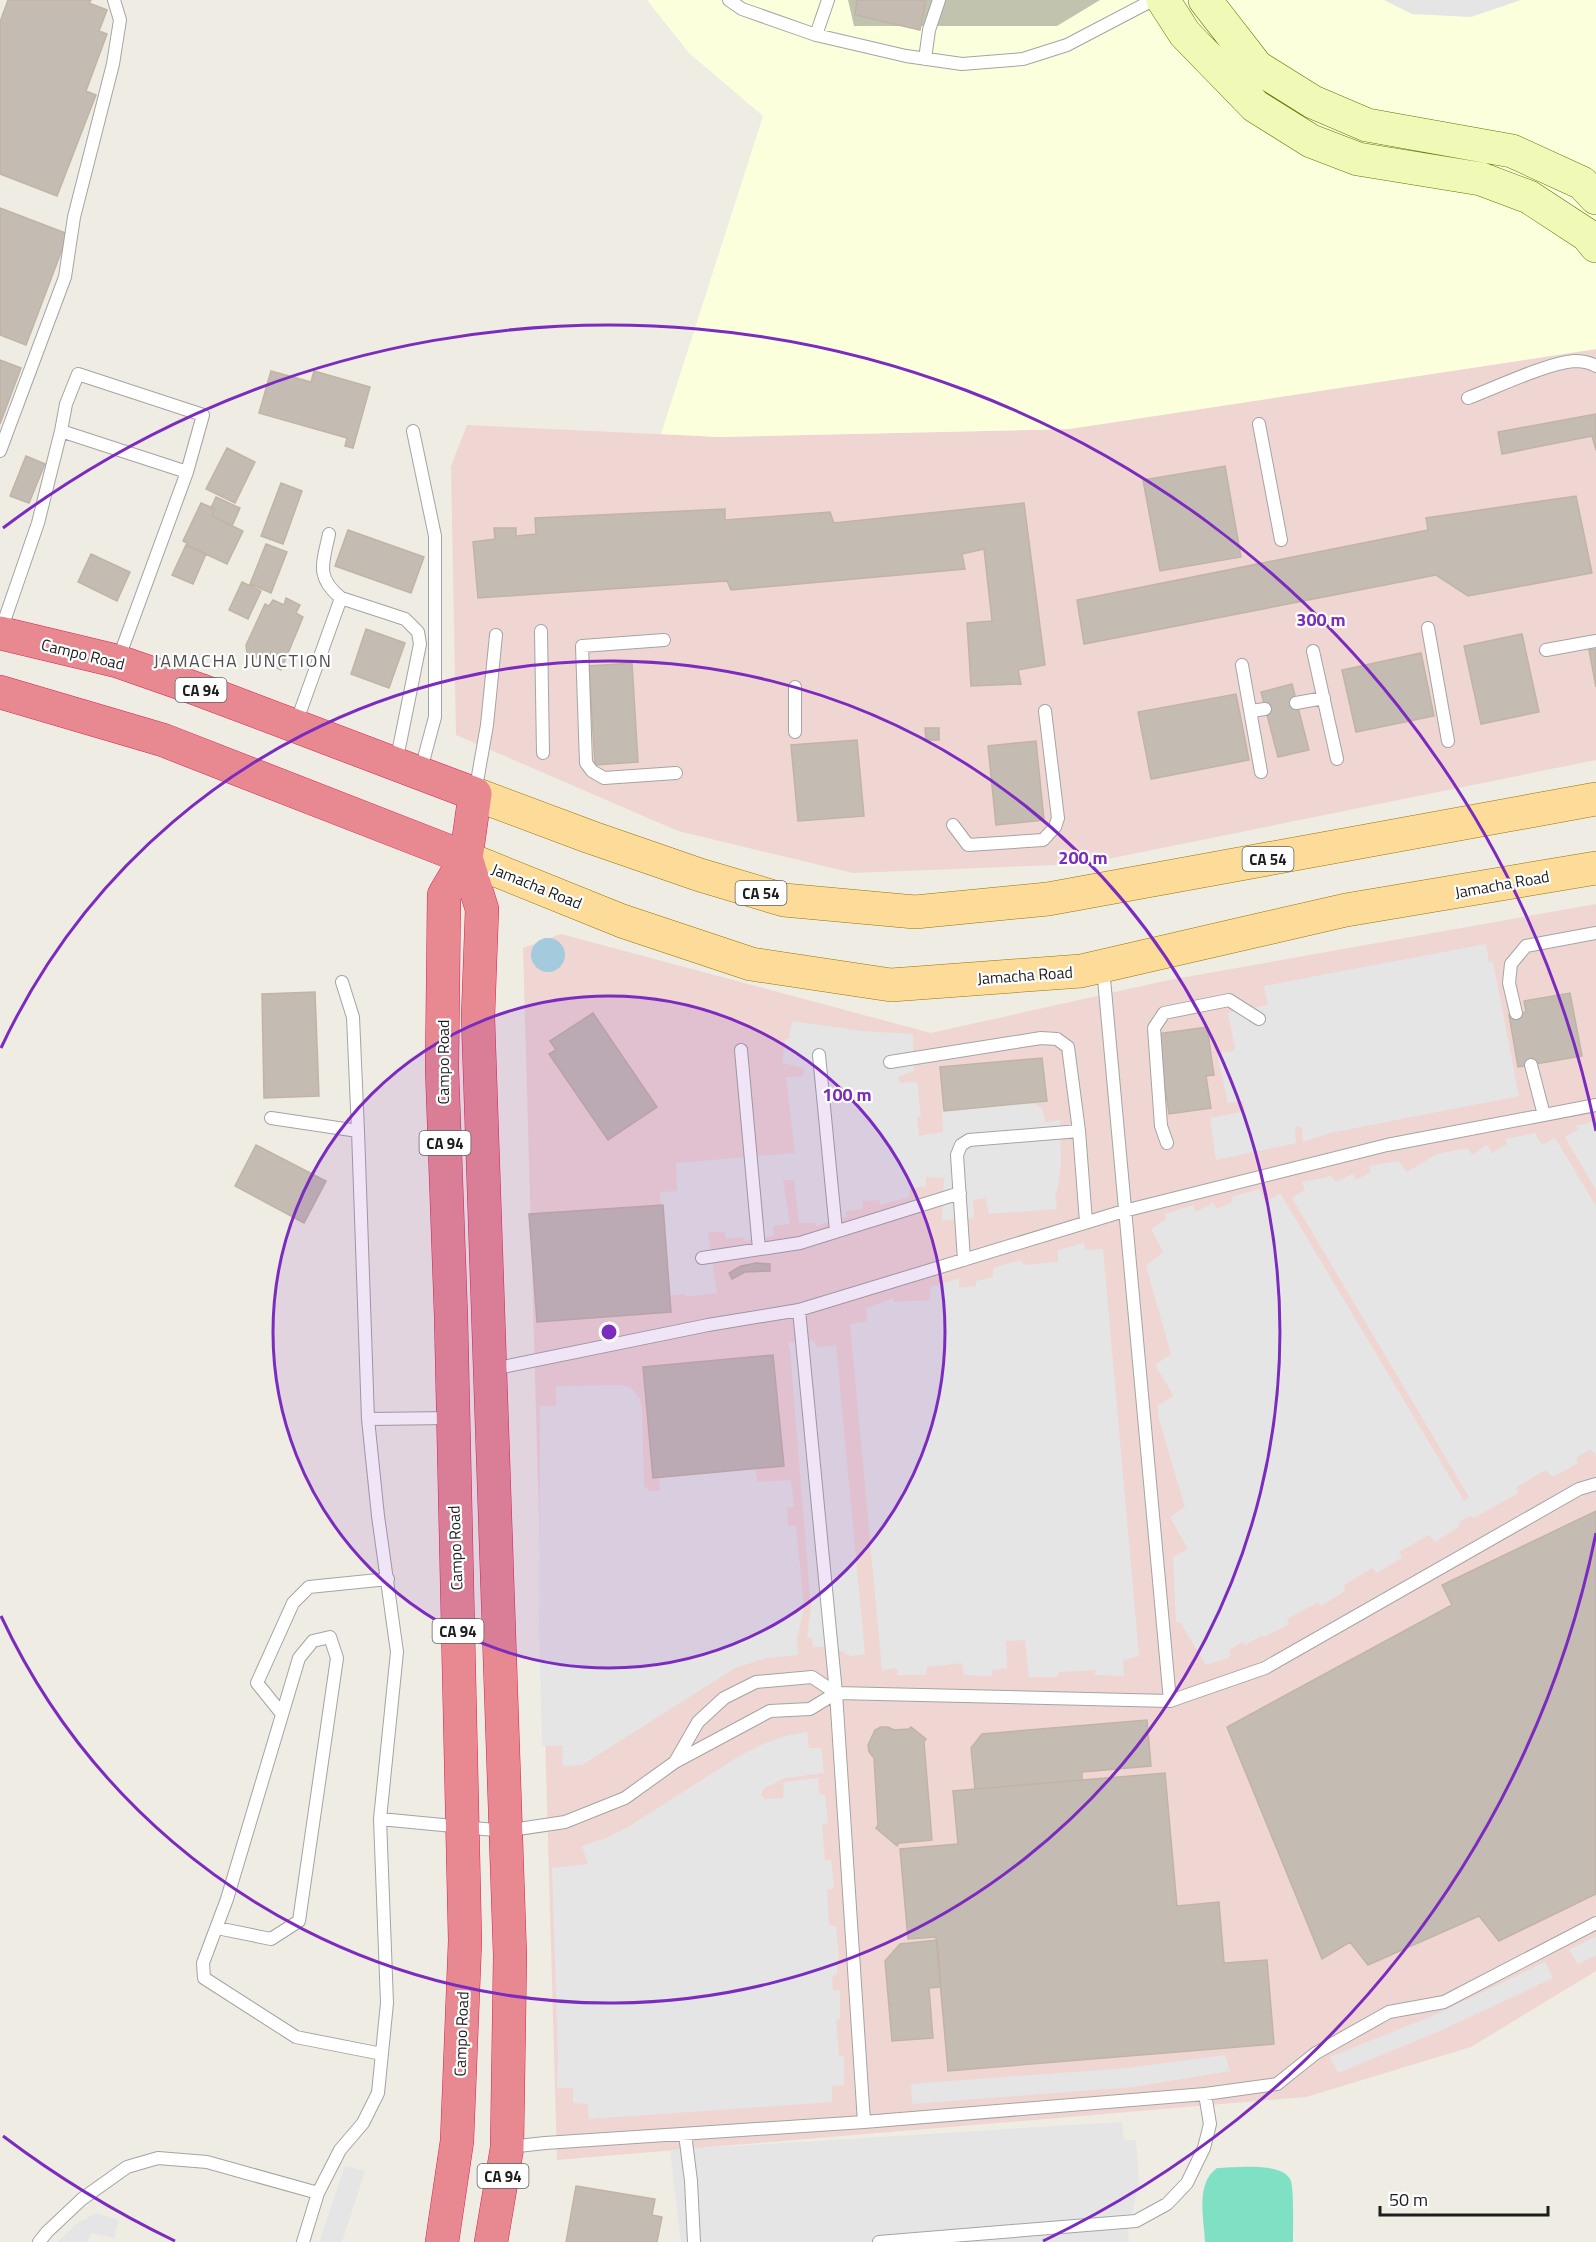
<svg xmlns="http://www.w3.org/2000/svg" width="1596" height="2242" font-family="'Titillium Web',sans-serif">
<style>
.commercial{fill:#f0d6d2}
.education{fill:#fbffdc}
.construction{fill:#c1c3ae}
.pitch{fill:#7fe0c4}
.parking{fill:#e5e5e5}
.water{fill:#a3cadd}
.building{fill:#c4bbb2;stroke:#c1b4a5;stroke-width:1.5}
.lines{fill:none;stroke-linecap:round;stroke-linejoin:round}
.lane-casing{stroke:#a4a4a4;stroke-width:14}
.secondary-casing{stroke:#5e7603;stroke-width:34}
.primary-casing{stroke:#977400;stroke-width:34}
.highway-casing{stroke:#dc214e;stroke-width:34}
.lane{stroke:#fff;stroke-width:12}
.secondary{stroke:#f0fab6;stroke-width:33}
.primary{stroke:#fddc9a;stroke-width:33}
.highway{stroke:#e88991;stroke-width:33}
.ring{fill:none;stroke:#7b2cbf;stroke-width:3}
.labels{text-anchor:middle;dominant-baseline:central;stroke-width:4.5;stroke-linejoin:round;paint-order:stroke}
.shield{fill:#fff;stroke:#616161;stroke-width:1.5}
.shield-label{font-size:15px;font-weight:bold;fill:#1d1d1d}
.street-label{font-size:16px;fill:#1d1d1d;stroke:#fff}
.neighbourhood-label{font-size:18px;letter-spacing:1.5px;fill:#505050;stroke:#fff}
.centre{fill:#7b2cbf;stroke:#fff;stroke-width:3}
.ring-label{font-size:18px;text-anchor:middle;font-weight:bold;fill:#7b2cbf;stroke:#fff;stroke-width:4.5;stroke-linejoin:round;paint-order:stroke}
</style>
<rect width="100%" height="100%" fill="#efece3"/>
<path class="commercial" d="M1596,349V760L1083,864L853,873L678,831L456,735L451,466L467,425L719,437L1069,429Z
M1596,904V1971L1471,2047L1306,2097L557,2160L523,948L561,934L931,1033L1169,980Z"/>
<path class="education" d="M647,0H1596V349L1069,429L719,437L661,434L763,116L689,53Z"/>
<path class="construction" d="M848,0H1100L1057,26H854Z"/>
<path class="pitch" d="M1217,2168C1234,2168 1284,2161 1291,2181C1294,2192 1293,2229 1293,2242H1205C1204,2218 1195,2184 1217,2168Z"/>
<path class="parking" d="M1384,0H1521L1471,17L1412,14Z
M1486,944L1489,962H1493L1519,1096L1330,1133L1303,1142L1302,1128L1297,1126L1295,1129L1296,1143L1216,1160L1210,1118L1242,1112L1245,1108L1243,1101L1228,1103L1217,1053L1233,1051L1235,1048L1228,1013L1268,1005L1264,986Z
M792,1021L862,1031L913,1034L914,1071L898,1077L900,1083L917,1082L921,1117H917L919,1136L943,1132L942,1110L1033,1102L1039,1107H1042L1045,1122L1060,1120L1061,1164L1057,1191L1055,1192L1057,1209L989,1214L986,1198L973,1200L974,1218L942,1220L944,1178L926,1177V1186L909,1189L910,1197L880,1205L879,1200L862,1201L863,1209L847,1211L845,1215L848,1216L816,1226V1223H799L794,1180H783L790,1224L773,1226L774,1236L744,1241V1237L726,1239L724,1232H708L717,1293L686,1297L685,1294L667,1296L660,1192L677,1191L676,1163L795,1153L786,1077L803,1076L804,1068L782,1063L785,1039H789Z
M1596,1121V1190L1565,1137L1577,1130L1579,1128L1576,1126Z
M1536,1133V1136L1542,1145L1555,1138L1596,1206V1455L1590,1449L1576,1458L1578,1463L1553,1477L1546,1470L1518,1486L1516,1489L1518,1493L1474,1518L1470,1516L1459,1522V1527L1435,1542L1429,1535L1399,1552L1402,1558L1377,1573L1372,1568L1344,1585L1345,1591L1321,1606L1318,1602L1287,1619L1289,1624L1264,1637L1261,1636L1245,1645L1242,1642L1229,1650L1231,1655L1228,1658L1206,1665L1180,1622H1176L1173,1557L1188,1549L1170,1517L1185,1507L1158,1416V1405L1174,1396L1155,1365L1171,1354L1146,1266L1163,1252L1151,1229L1166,1219L1165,1214L1193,1205L1196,1212L1213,1203L1217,1209L1232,1202L1233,1198L1231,1197L1260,1189V1192L1266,1202L1280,1193L1464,1501L1469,1497L1292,1198L1305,1190L1302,1182L1331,1176L1336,1182L1353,1174L1356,1180L1371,1172L1369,1166L1399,1161L1407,1172L1437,1154L1468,1148L1472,1155L1487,1145L1492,1153L1507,1144L1505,1139Z
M1084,1243L1085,1250L1103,1249L1139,1656L1123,1660L1124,1676L1095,1675V1670L1059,1672L1058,1677H1029L1025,1640L1006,1641L1007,1668L992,1670V1676L964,1675L962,1663L927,1667L926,1675H897L898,1670L895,1668L882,1670L850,1324L867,1321L866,1308L894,1298V1302L929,1300L931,1287L959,1278V1288L976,1286V1281L993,1277V1268L1021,1260L1023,1265L1058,1262V1250Z
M814,1340L817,1347L836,1345L865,1654L850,1656L834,1647H813L812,1638L807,1637L811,1608L790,1351L788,1343Z
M619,1385L630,1387L640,1399L642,1407L644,1485L650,1491H659L660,1490L659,1475L755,1466L757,1482L791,1480L794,1507L787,1508L788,1526L796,1525L804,1608L797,1639L798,1655L766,1658L735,1668L582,1765L563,1766L562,1746H542L539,1624L540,1406H556V1386Z
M807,1732L809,1748H821L824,1773L785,1778L763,1789L761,1796L765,1799L783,1798L784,1782L818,1778L819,1794L825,1795L828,1823L822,1824L825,1860H831L834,1888L827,1890L829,1925L836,1926L839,1960H837V1974L832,1976L833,1990L840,1991V2019L836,2020L839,2056H844V2085L832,2086V2102L589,2119L588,2104L573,2103V2088H557L558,2053L552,1868L588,1864L582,1846L606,1838L628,1827L741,1755L763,1744L785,1736Z
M1596,1936V1955L1578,1964L1569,1950Z
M1545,1962L1553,1978L1442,2030L1338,2073L1330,2057L1437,2014Z
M1225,2055L1230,2071L1133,2087L912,2104L911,2084L1128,2068Z
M1122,2122L1124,2140H1136L1139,2184L1128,2229L1129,2242H681L670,2150Z
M345,2166L365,2171L342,2242H319Z
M96,2213L119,2220L114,2238L91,2233L87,2242H57L76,2224Z"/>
<path class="water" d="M531 955a17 17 0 1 1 34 0a17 17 0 1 1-34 0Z"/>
<path class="building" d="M8,0H91L89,3L107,10L99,31L107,34L86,91L96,95L57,196L0,174V22Z
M857,0H926L920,30L855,15Z
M0,208L68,234L26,345L0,335Z
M0,360L21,368L0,424Z
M271,371L311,382L314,371L370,387L353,448L345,446L347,438L259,413Z
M1596,414V450L1592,436L1502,454L1498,432Z
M227,448L255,462L235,503L206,489Z
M26,456L45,464L29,503L10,496Z
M1225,466L1241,557L1160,571L1143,480Z
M281,483L302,491L283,544L261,536Z
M1576,496L1592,573L1468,596L1436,575L1084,644L1077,600L1428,530L1426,518Z
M216,497L240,508L232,526L212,516L215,509L211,508Z
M201,503L215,509L212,516L243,531L227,564L186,545L187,543L183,541Z
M1024,503L1045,665L1018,670L1021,684L971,686L967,623L992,621L984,549L962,554L965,569L731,590L727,581L478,598L473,542L495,539L494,528H516V536L536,534L535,518L725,509V520L830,512L834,523Z
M348,530L424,557L411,593L335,566Z
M266,544L287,552L271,593L250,584Z
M186,545L206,554L193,584L172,575Z
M91,554L130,572L117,601L78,582Z
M242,582L261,591L248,619L229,610Z
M286,598L300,605L296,613L303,617L281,670L247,653L246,645L265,604L269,606L273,600L284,605Z
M366,629L405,643L389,688L351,674Z
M1522,634L1539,712L1481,724L1464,646Z
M1596,649V687L1589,650Z
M1421,653L1434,716L1356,732L1342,670Z
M632,663L638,762L595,765L589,666Z
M1292,684L1309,750L1278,757L1261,692Z
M1236,694L1249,760L1151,779L1138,712Z
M925,728H939V740H926Z
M857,740L864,816L798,821L791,745Z
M1036,741L1044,820L996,825L988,746Z
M315,992L319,1096L264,1098L262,994Z
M1570,993L1582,1056L1518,1067L1509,1015L1526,1012L1524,1001Z
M593,1013L657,1107L608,1140L549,1054L556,1050L550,1041Z
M1207,1027L1214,1075L1206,1076L1211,1108L1169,1114L1157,1034Z
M1042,1058L1047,1101L944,1111L940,1067Z
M256,1145L326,1181L304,1223L235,1186Z
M663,1205L671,1312L537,1322L529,1214Z
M756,1263L770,1264V1271L745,1272L732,1279L729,1273L741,1266Z
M773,1355L784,1466L653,1478L643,1367Z
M1596,1511V1894L1499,1941L1479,1916L1368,1965L1350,1942L1322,1959L1227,1727L1452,1605L1442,1585Z
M1147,1720L1151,1766L1082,1772V1780L975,1789L971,1748L982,1734Z
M881,1727H888L894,1730L909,1729L911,1727L926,1739L924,1742L932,1840L899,1843L897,1846L876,1828L878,1825L874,1758L869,1752L868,1745L875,1730Z
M1165,1773L1177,1906L1219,1902L1224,1963L1267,1960L1274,2044L948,2071L936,1937L908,1939L900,1849L958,1844L953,1791Z
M937,1940L941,1987L929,1988L933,2038L892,2041L885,1961L900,1944Z
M576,2186L655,2199L652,2215L662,2217L657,2242H566Z"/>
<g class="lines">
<g class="lane-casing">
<path id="lane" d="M729,0L742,9L816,35L906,56L962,64L1023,59L1067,45L1153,0
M816,35L828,0
M925,59L929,30L939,0
M1468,398C1495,388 1547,363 1574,361C1582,361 1589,362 1596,366
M1259,424L1281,540
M61,431L66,404L78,374L203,415L187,472
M413,431L435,536V717L420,773
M0,451L65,277L74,217L113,64L120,20L114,0
M329,534C323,563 315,577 341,598
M1428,628L1448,741
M541,631L543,753
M0,633L38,523L61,431L187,472L118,660
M664,640L582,646L586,763L592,771L604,778L676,773
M1546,650L1596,641
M1313,651L1337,759
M1242,665L1261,772
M1296,703L1324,698
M1251,711L1265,709
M295,726L341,598L405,619L418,632L420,644L396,763
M795,732V687
M475,793L487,725L496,635
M953,825L968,845L1043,840L1055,827L1058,818L1045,711
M1103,968L1170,1701
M342,982L353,1017L358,1131
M1516,1013L1509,983L1511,964L1526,946L1596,933
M741,1050L759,1249
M819,1055L836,1231
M890,1062L1041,1038L1057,1039L1068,1047L1079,1131
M1531,1065L1544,1115
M271,1118L358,1131L368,1419
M1167,1143L1161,1126L1154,1028L1164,1013L1229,1000L1259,1019
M702,1258L800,1243L960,1193
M964,1260L957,1155L961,1145L969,1140L1079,1131L1086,1222
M799,1310L836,1693L864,2122
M493,1369L708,1325L799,1310L1124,1211L1387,1145L1596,1105
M282,1714L257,1683L293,1603L309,1587L388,1579
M675,1762L698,1722L724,1698L756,1682L812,1677L836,1693L1170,1701L1265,1668L1579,1489L1596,1484
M380,1819L397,1652L378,1516L368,1419L452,1418
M217,1928L271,1939L299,1921L337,1658L330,1637L313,1641L299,1658L227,1899L203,1963L204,1978L296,2037L382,2054
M685,2134L691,2181L694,2242
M509,2147L545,2143L864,2122L1205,2094L1277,2084L1316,2053L1389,2012L1444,2002L1596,1923
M318,2193L340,2150L363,2123L378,2093L387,2003L380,1819L505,1831L565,1822L625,1798L675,1762L770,1711L810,1709L836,1693
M39,2242L47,2232L82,2199L127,2167L158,2158L207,2162L318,2193L303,2242
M879,2242L1136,2221L1167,2204L1187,2183L1204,2148L1210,2124L1205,2094"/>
</g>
<g class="secondary-casing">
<path id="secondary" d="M1163,0L1185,34L1255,106L1311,141L1358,159L1481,179L1529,197L1587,235L1596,246
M1205,0L1257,67L1313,102L1367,125L1512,151L1582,183L1596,198"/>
</g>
<g class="primary-casing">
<path id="primary" d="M475,794L590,837L700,875L784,900L915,912L1048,899L1596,799
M466,858L622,921L751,964L891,985L1081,971L1346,910L1596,868"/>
</g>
<g class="highway-casing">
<path id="highway" d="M0,633L117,661L200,690L475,794L466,858L444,895L442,1069L451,1317L465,1941L457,2141L442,2242
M0,692L163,740L466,858L482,909L478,1017L510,1956L507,2148L491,2242"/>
</g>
<use href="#lane" class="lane"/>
<use href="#secondary" class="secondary"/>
<use href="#primary" class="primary"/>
<use href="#highway" class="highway"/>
</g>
<circle cx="609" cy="1332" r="336" fill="#7b2cbf" fill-opacity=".12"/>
<g class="ring">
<circle cx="609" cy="1332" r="336"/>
<path d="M1 1048A671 671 0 1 1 1 1616"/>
<path d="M1596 1533A1007 1007 0 0 1 1043 2241M175 2241A1007 1007 0 0 1 3 2136M3 528A1007 1007 0 0 1 1596 1131"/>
</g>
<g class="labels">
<g class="shield">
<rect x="175.5" y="678" width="51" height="24" rx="4.5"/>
<rect x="1242.5" y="847" width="51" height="24" rx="4.5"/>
<rect x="735.5" y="881" width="51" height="24" rx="4.5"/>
<rect x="419.5" y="1131" width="51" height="24" rx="4.5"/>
<rect x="432.5" y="1619" width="51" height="24" rx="4.5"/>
<rect x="477.5" y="2164" width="51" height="24" rx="4.5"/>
</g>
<g class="shield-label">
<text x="201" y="690">CA 94</text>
<text x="1268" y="859">CA 54</text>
<text x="761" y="893">CA 54</text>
<text x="445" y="1143">CA 94</text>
<text x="458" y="1631">CA 94</text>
<text x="503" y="2176">CA 94</text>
</g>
<g class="street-label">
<text transform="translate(83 654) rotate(14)">Campo Road</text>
<text transform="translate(1502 884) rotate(-10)">Jamacha Road</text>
<text transform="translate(537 886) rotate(22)">Jamacha Road</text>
<text transform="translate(1025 975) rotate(-4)">Jamacha Road</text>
<text transform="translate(443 1062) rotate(-90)">Campo Road</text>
<text transform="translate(455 1548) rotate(-92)">Campo Road</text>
<text transform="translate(461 2034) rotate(-88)">Campo Road</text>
</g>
<g class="neighbourhood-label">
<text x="243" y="660">JAMACHA JUNCTION</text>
</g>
</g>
<circle cx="609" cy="1332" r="9" class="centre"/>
<g class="ring-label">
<text x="1321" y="626">300 m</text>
<text x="1083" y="864">200 m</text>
<text x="847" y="1101">100 m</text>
</g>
<path d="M1380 2206v9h168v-9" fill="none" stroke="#1d1d1d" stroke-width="3"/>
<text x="1389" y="2206" font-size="18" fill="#1d1d1d" stroke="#ffffff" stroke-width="4.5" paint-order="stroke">50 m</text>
</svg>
